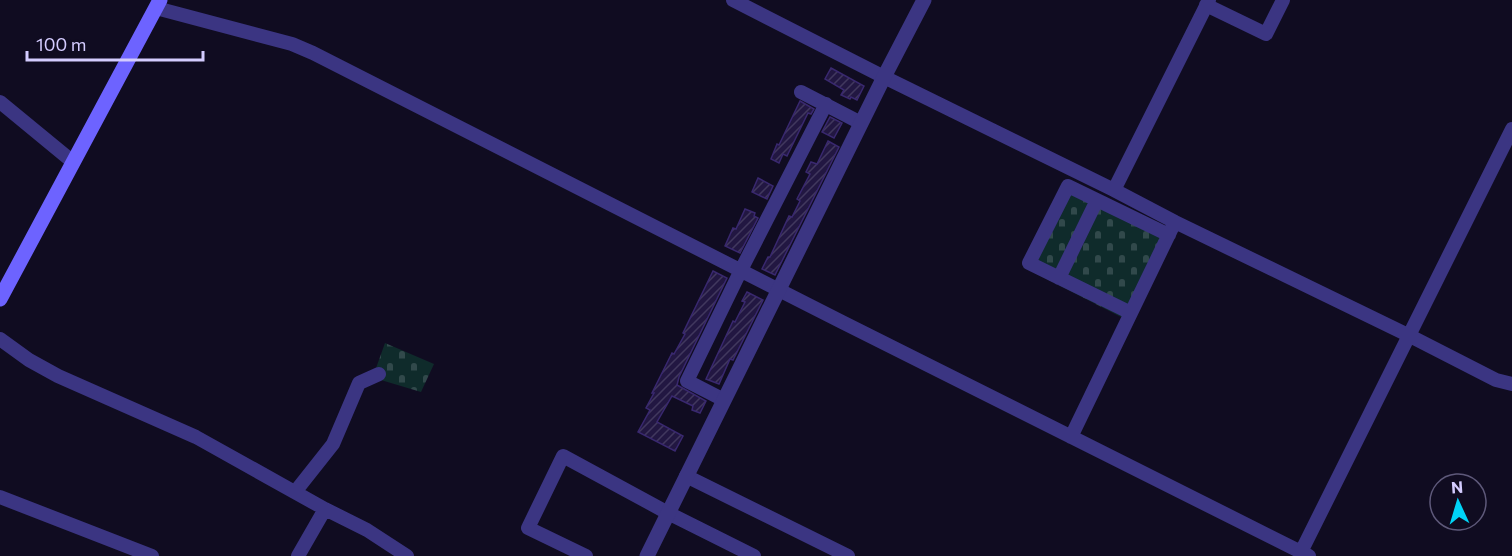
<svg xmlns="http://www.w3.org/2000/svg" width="1512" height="556" font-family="Commissioner,sans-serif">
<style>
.cemetery{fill:url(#cemetery-stones)}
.building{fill:url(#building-hatch);stroke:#39286f;stroke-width:1.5}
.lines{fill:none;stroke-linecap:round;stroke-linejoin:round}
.minor{stroke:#3b3582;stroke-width:14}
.tertiary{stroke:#3b3582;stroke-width:15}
.secondary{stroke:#6d63ff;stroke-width:15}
</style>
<defs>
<pattern id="cemetery-stones" width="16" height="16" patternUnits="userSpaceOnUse" patternTransform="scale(1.5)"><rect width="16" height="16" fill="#0f2b2b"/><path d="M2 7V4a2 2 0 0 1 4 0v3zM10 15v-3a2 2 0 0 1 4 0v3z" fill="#31494b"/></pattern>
<pattern id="building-hatch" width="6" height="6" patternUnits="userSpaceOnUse" patternTransform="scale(1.5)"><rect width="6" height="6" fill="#221742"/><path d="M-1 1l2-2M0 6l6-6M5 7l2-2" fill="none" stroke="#41385e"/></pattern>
</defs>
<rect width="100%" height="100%" fill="#100c21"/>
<path class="cemetery" d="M1066,182L1166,230L1123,318L1023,267Z
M385,343L434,364L421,392L381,380L375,371Z"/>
<path class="building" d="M831,68L864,86L857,100L851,97L850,99L841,95L844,90L825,79Z
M800,101L814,109L811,114L808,113L787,156L783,154L779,163L771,159L777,144L779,145Z
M830,117L842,123L834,138L822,132Z
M828,141L839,147L775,275L762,269L768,257H770L789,216L792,217L800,201L797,199L810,174L806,172L811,162L817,164Z
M758,178L773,186L767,199L752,192Z
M745,209L755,213L754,216L758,218L740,253L725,246L733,228L736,229Z
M713,271L727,278L679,377L677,385L706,401L700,413L692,410L693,406L672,396L657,422L683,436L675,451L638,432L650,410L646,408L654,393H652L672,353L674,354L685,334L683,333Z
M747,292L763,300L733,360L730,359L719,384L706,379L733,321L735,322L745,302L742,301Z"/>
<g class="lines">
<path class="minor" d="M733,0L884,77L1114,190L1175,222L1410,336L1496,380L1512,384
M1206,5L1266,34L1283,0
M156,8L292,44L313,53L842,322L1309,556
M801,92L861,123
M0,102L73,162
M1114,190L1209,0
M1059,278L1097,200
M1131,313L1029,263L1068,186L1169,235
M0,339L29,360L58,376L196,437L325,509L367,530L407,556
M724,400L687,381L741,270L826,104
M1071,437L1172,228
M686,476L848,556
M295,492L333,444L359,383L379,374
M0,497L152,556
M298,556L325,509
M586,556L528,528L563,456L668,513L754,556
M1299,556L1512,129"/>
<path class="tertiary" d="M647,556L884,77L924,0"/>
<path class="secondary" d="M0,299L160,0"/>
</g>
<g transform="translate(1458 502) rotate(356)"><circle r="28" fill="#100c21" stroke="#5e597a" stroke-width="1.5"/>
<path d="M0-4.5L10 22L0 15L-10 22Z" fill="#00d4f7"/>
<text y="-9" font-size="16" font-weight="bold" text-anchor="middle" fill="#d4ccff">N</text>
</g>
<path d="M27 51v9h176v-9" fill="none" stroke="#d4ccff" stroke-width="3"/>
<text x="36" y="51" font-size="18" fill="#d4ccff" stroke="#100c21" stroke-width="4.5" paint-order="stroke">100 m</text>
</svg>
